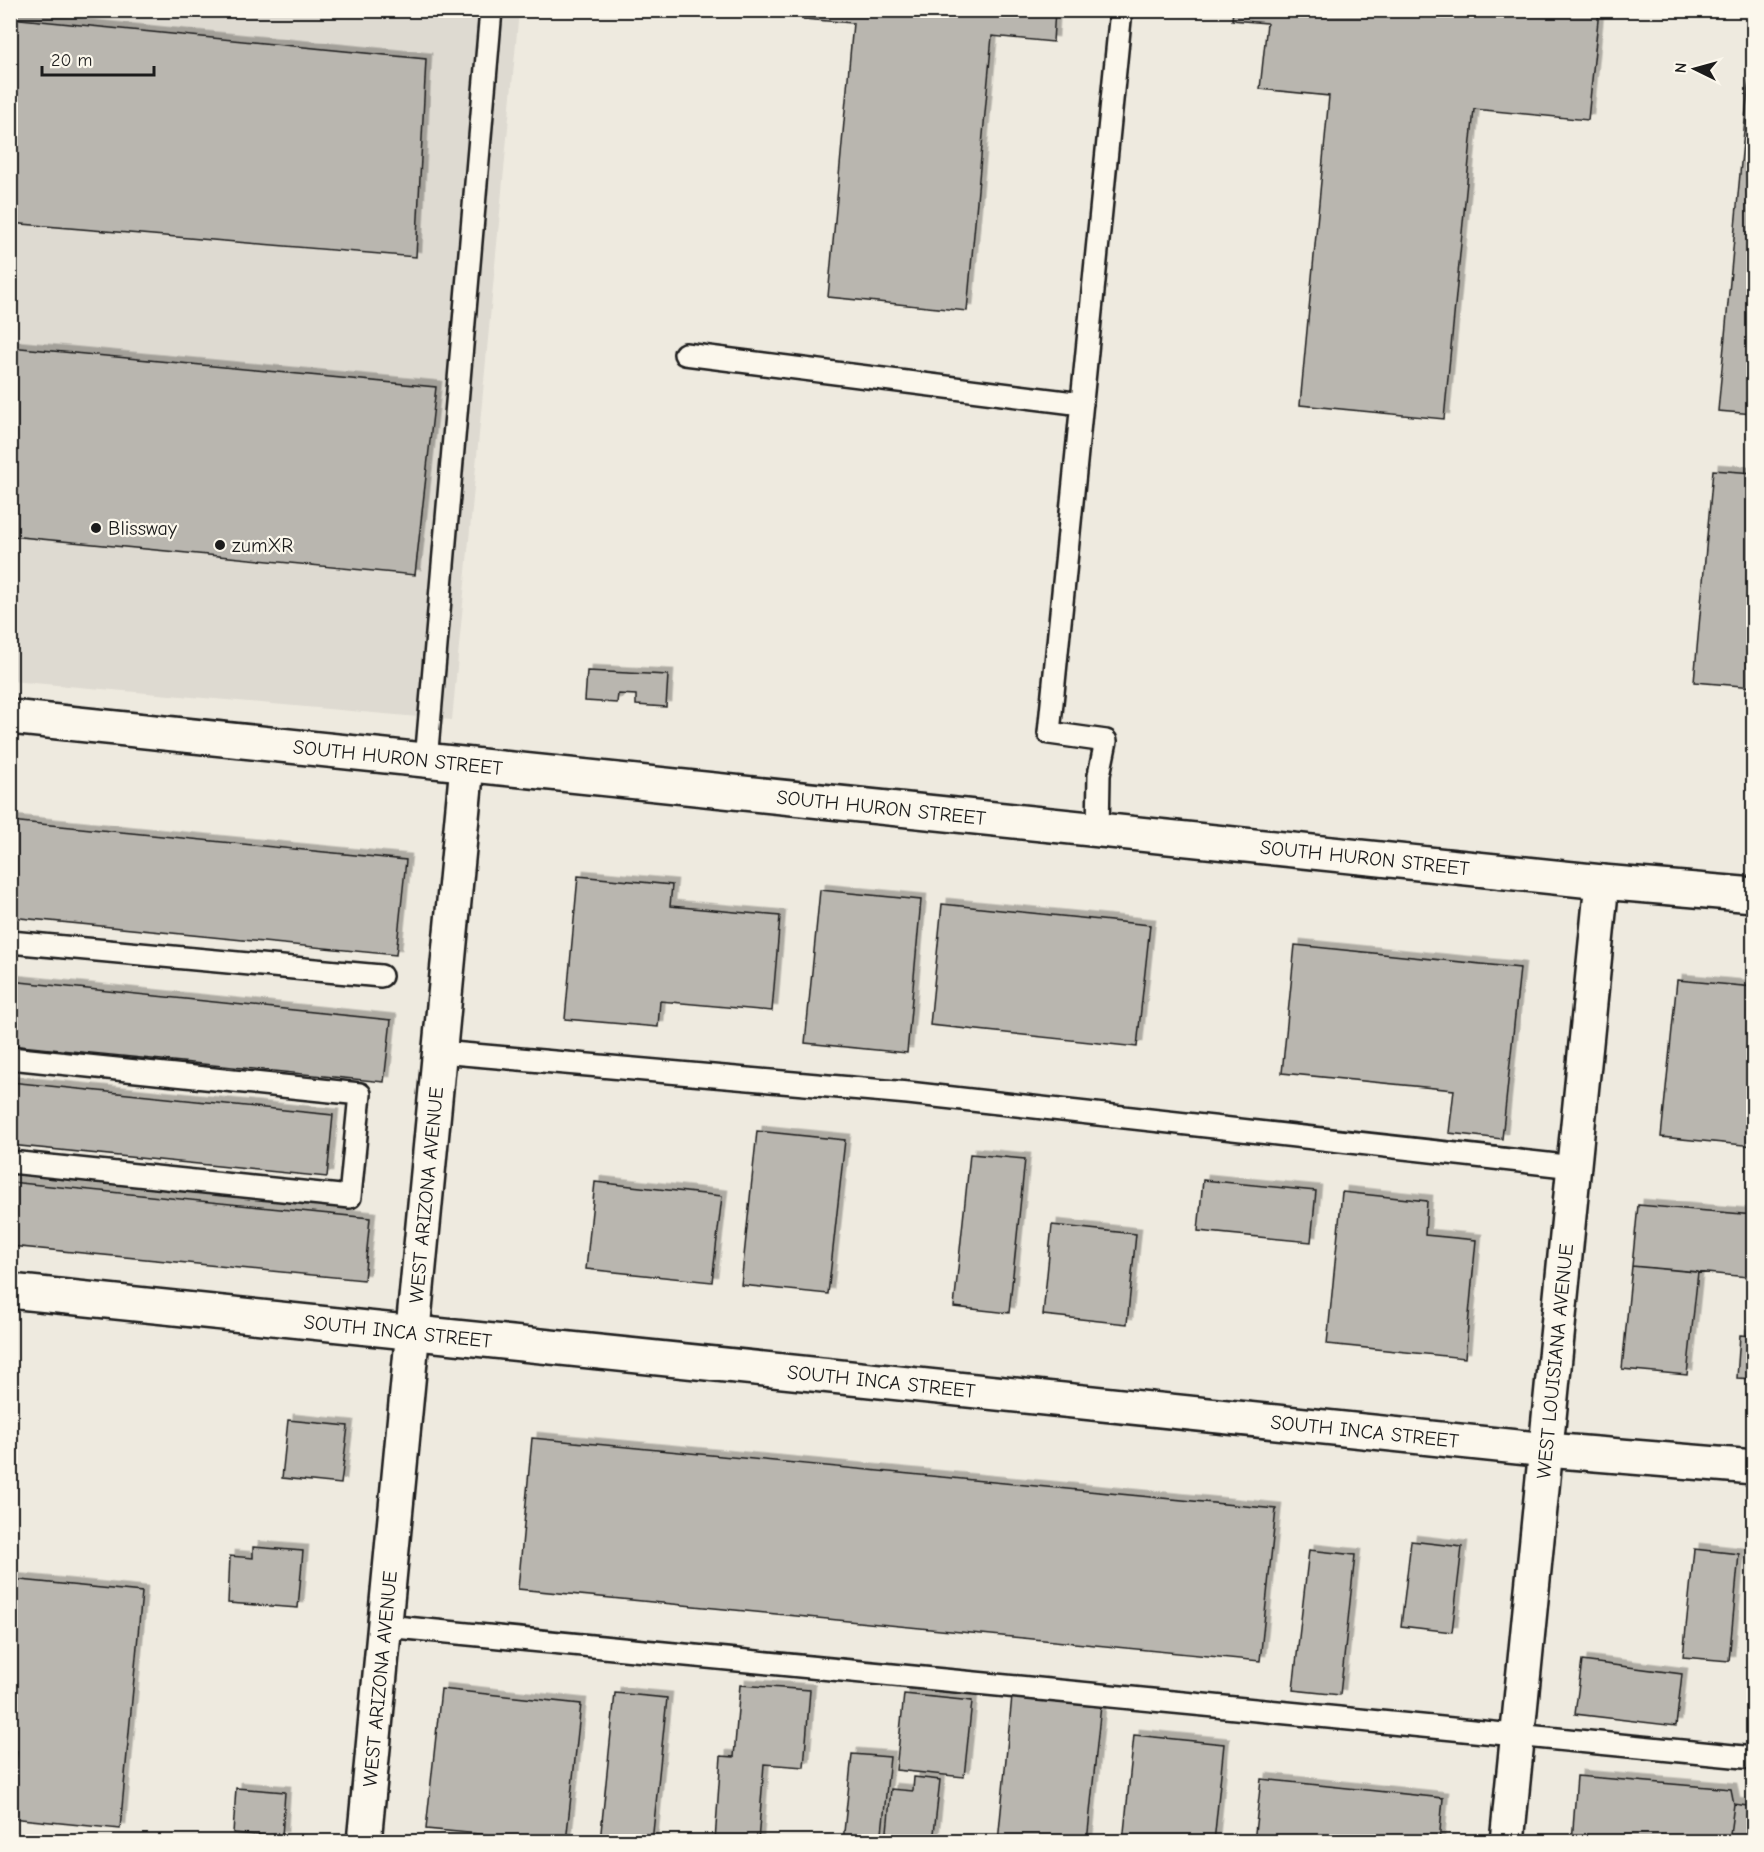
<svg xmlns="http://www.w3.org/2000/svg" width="1764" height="1852" font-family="'Comic Neue',sans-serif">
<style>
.built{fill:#dedad1}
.building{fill:#b9b6af;stroke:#1c1c1c;stroke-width:1.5;filter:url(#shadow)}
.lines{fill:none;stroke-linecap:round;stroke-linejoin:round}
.service-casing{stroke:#1c1c1c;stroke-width:26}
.minor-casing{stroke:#1c1c1c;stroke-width:38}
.service{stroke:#fbf7ec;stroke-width:21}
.minor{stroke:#fbf7ec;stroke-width:33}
.poi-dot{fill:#1c1c1c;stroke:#fbf7ec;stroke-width:2}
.labels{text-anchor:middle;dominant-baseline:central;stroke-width:4.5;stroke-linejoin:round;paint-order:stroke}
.poi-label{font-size:20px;fill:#1c1c1c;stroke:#fbf7ec;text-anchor:start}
.street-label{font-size:20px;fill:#1c1c1c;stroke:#fbf7ec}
</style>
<defs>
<filter id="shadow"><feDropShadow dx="5.5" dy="-5.5" stdDeviation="0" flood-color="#0004"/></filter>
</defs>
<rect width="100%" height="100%" fill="#eeeadf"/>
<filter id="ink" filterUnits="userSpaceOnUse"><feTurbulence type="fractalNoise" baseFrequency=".0167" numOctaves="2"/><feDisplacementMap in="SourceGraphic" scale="12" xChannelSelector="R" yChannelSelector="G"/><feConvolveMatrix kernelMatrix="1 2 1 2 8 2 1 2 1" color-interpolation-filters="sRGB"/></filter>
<g filter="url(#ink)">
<path class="built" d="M10,11H519L452,720L11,681Z"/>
<path class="building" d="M804,10H1055L1053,42L992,36L967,311L828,297L853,23L803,19Z
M1233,10H1599L1588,120L1474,109L1444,419L1300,405L1329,96L1260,89L1267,23L1232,20Z
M10,18L426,59L416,257L10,223Z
M1750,66H1754V414L1718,411Z
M10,347L436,387L415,575L10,536Z
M1713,470L1754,473V687L1694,682Z
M587,671L668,675L666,707L636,705V695L618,694L617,703L585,701Z
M10,821L406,860L396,955L10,917Z
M578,876L672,885L670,906L780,916L772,1011L660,1001L658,1027L565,1019Z
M820,890L921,900L907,1053L805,1043Z
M942,904L1150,925L1137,1047L930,1025Z
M1295,945L1520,968L1502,1139L1449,1133L1454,1090L1282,1073Z
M1677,980L1754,987V1146L1661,1137Z
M10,981L391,1020L384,1082L10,1045Z
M10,1082L333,1115L327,1177L10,1145Z
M757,1131L845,1140L828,1294L741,1285Z
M970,1154L1025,1159L1009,1313L954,1307Z
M1203,1180L1316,1191L1311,1242L1198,1231Z
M10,1182L370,1218L364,1280L10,1246Z
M595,1182L722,1196L712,1282L586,1269Z
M1342,1192L1427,1201L1425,1235L1476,1240L1465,1358L1327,1344Z
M1638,1205L1754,1215L1748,1277L1632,1266Z
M1052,1225L1136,1234L1127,1324L1043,1315Z
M1632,1266L1698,1272L1687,1375L1622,1369Z
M1740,1335L1754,1336V1379L1737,1378Z
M288,1420L348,1426L341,1484L282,1478Z
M532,1438L1276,1509L1260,1661L518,1589Z
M1411,1541L1462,1547L1452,1632L1401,1626Z
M253,1547L303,1551L298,1608L228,1603L230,1556L253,1558Z
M1694,1549L1739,1554L1729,1661L1683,1657Z
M1309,1550L1355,1555L1340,1695L1293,1690Z
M10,1579L142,1592L120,1829L11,1818L17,1751H10Z
M1582,1661L1682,1674L1676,1726L1575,1714Z
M740,1685L810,1690L804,1767L764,1764L758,1842L715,1841L721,1756L734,1757Z
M441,1689L581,1704L566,1842L426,1829Z
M615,1693L667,1698L652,1842H600Z
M904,1694L972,1701L964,1777L896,1770Z
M1012,1696L1101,1705L1087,1842H998Z
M1134,1735L1224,1744L1214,1842H1123Z
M852,1754L890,1757L881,1842H843Z
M1577,1776L1731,1789L1734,1804L1729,1842H1572Z
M914,1777L940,1780L933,1842H886L891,1789L913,1791Z
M1261,1779L1443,1798L1439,1842H1254Z
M236,1788L285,1792L282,1837L233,1833Z
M1734,1804L1754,1807V1842H1729Z"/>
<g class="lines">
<g class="service-casing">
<path id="service" d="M685,354L1082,404
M426,761L491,10
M1098,830L1099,775L1106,741L1049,733L1121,10
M10,942L381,976
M440,1052L908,1093L1574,1167
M10,1058L360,1094L350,1197L10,1162
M385,1626L1754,1758"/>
</g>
<g class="minor-casing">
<g id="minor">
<path id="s1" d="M10,717L1602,882L1754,895"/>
<path id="s2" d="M10,1291L1547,1450L1754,1467"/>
<path id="s3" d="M364,1842L467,765"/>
<path id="s4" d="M1507,1842L1602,882"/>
</g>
</g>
<use href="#service" class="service"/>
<use href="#minor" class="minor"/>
</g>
</g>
<g class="poi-dot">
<circle cx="96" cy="528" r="6"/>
<circle cx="220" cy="545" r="6"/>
</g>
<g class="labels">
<g class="poi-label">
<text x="108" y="528">Blissway</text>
<text x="232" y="545">zumXR</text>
</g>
<g class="street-label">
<text stroke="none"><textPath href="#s1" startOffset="390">SOUTH HURON STREET</textPath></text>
<text stroke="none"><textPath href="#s1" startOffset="876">SOUTH HURON STREET</textPath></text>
<text stroke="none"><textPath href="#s1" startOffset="1362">SOUTH HURON STREET</textPath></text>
<text stroke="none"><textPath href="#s3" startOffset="650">WEST ARIZONA AVENUE</textPath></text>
<text stroke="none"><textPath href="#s2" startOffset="390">SOUTH INCA STREET</textPath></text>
<text stroke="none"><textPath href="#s4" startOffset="483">WEST LOUISIANA AVENUE</textPath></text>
<text stroke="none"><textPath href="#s2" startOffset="876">SOUTH INCA STREET</textPath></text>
<text stroke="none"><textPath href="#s2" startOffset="1362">SOUTH INCA STREET</textPath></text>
<text stroke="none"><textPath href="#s3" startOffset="164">WEST ARIZONA AVENUE</textPath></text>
</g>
</g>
<rect width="1764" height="1852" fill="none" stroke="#fbf7ec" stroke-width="36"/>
<rect x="18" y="18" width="1728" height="1816" fill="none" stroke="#1c1c1c" stroke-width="2" filter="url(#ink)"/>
<g transform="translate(1695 69) rotate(275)" stroke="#fbf7ec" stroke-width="4.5" paint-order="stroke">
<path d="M0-4.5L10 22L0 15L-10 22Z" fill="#1c1c1c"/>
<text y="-9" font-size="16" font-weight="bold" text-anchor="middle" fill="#1c1c1c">N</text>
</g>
<path d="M42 66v9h112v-9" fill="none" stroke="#1c1c1c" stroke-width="3"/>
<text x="51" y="66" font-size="18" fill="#1c1c1c" stroke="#fbf7ec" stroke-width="4.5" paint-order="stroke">20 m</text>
</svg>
